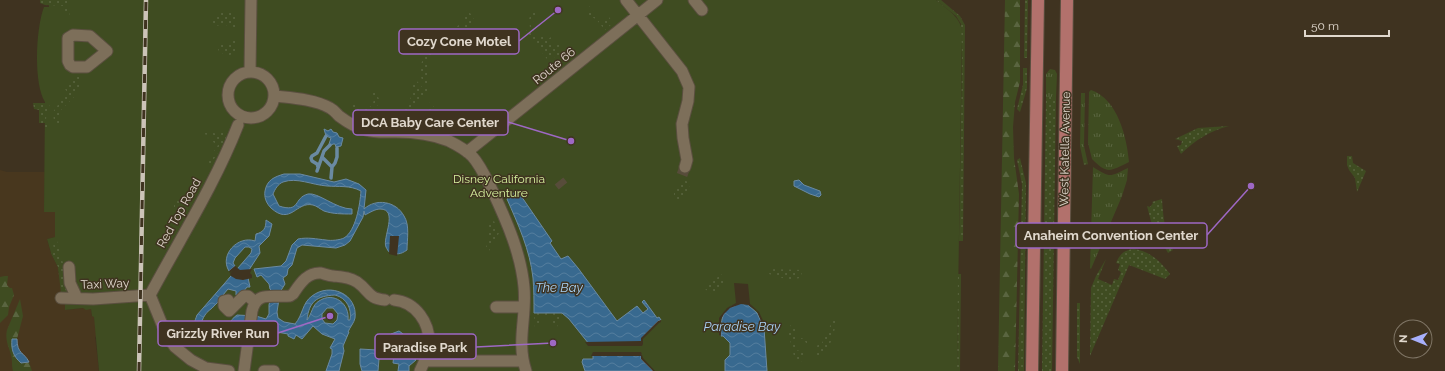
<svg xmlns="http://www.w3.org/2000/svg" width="1445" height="371" font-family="Raleway,sans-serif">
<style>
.built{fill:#48371e}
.grass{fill:url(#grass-tufts)}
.forest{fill:url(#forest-firs)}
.park{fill:#3f4c21}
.garden{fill:url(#garden-dots)}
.water{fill:url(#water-waves);stroke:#6a8aa2;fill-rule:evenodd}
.pier{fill:#3f3320}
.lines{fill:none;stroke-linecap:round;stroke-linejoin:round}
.stream{stroke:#6a8aa2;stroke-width:3.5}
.minor-tunnel{stroke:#574c3a;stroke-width:11;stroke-dasharray:11 5.5;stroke-linecap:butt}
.minor-casing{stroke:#5a4f3f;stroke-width:13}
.major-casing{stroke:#5a4f3f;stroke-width:14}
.minor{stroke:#7d6f5a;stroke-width:11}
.major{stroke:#b2716c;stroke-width:12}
.rail-casing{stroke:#ccc4b8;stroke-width:4.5}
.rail{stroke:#3f3320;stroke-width:3;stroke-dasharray:9;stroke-linecap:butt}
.labels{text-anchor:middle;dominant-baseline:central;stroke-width:3;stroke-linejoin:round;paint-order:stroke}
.street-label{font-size:12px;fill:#e0d8cd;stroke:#3f3320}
.park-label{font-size:12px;fill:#d6f19e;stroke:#3f3320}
.water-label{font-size:13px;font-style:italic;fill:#a8d2f5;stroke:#3f3320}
.leader{fill:none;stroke:#9e68c4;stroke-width:1.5}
.callout-dot{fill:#9e68c4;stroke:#3f3320;stroke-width:1.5}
.callout{fill:#3f3320;stroke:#9e68c4;stroke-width:1.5}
.callout-label{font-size:13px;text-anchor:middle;font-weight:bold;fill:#e0d8cd}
</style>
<defs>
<pattern id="grass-tufts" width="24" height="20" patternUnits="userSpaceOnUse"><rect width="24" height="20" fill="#3f4c21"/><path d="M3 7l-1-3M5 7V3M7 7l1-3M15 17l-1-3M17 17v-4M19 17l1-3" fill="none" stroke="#5a6540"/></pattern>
<pattern id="forest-firs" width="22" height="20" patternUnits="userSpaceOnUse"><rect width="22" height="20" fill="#3f4c21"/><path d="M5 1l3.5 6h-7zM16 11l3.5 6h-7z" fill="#5a6540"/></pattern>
<pattern id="garden-dots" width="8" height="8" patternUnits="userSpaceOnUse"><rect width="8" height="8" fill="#3f4c21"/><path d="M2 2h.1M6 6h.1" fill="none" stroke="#5a6540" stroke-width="1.8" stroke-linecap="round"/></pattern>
<pattern id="water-waves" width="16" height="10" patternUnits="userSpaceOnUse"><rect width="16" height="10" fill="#38698f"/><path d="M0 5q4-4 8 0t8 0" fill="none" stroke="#547e9e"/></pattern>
</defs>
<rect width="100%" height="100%" fill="#3f3320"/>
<path class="built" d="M0,170L7,172H45L44,212H55V237L47,239L51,253L58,267L61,287V304H65L66,310L83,308L91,309L92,316H94L97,336L95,337L99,371H0Z"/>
<path class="grass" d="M1050,69L1055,70L1057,74L1056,97H1046V74Z
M1091,90C1118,99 1127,138 1129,162C1110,171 1108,175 1092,159L1088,143L1089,92Z
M1081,93H1085L1084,146L1088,164L1084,165L1080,146Z
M1093,167C1111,178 1109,177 1128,168L1127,180L1122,196L1091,269L1090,268Z"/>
<path class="forest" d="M1005,0H1020V82L1015,102L1013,127L1014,158L1019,194L1015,371H998Z
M5,276H8L7,285L10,288H12L14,295L9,307L8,315L0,323V277Z
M20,299L23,316L17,339H12V351L21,363L29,362L32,371H13C12,367 12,365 12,362C12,351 4,343 7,330Z"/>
<path class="park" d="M49,0H936C947,9 961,17 962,32L957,371H99L94,317L92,316L91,309L86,310L83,308L65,310V304H61V287L58,267L51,253L47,239L55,237V212H44L45,102C33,83 36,28 44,7H49Z"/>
<path class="garden" d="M40,0H68L70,20L67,19V13H65V6L45,5L40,3Z
M936,0H941L960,16L965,25L963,241H959L962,54L961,24L956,16Z
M1025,0H1028L1027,58H1024Z
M589,6L603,22L609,17L613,23L605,30L596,19L589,16L588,11Z
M470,9L472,11L470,13L475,21L451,39L447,35L460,24L462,25L465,22L464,17L465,12Z
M532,10L536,12C533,21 530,28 537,35H546L548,39L553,36L554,38L550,42L555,47L559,42L560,44L558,49L561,51L568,59L559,67L557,64L559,63L553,55L547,59L526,31L530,28L529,19Z
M223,11H236V32H233L230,27L224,24L216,26L212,22Z
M232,38H236L235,54H231L229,58L218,50L220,45L228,44Z
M444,38L448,42L435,54L429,61V84H424C412,63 430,50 444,38Z
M1023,68H1027V88L1020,112L1017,109L1023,85Z
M78,76L81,78L78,81L81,85L84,83V85L74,92V97L60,111L61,123L58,128L54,122L53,112L67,92L65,89Z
M416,80L422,87L429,89L424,98L434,107L437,123L434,124L431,113L429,112L430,111L425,101L422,99L412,110V120L404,119L402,117V109C409,102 415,96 410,85L413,81Z
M373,91C375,93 378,96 379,99C380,105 373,112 367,114L365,112L353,109L352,106L354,104C357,105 360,107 363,108C374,109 376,99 371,92Z
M1046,97H1056L1052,371H1042Z
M33,103H50L46,118L48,130H45V123H39V110L34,109Z
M1229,126C1210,131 1195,140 1181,154L1177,146L1181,145L1182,141L1175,139L1198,128Z
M222,130L227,137L211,164H205V161H208L218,145L213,142L210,135L201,134L202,132H214L215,134Z
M1347,156H1352L1353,163L1366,171L1357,192L1355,178L1349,170L1347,165Z
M1020,158L1026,183L1024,371H1018L1022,184L1017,160Z
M686,180L691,190L677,202L674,197V191Z
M195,183L200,184L190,204L180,203L179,207H174V199H179V198L188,199L196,186Z
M1162,199C1163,216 1165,234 1173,250L1168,253L1152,225L1147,206L1150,207L1153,203L1152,202Z
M494,221L499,233L489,251L486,247C490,240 489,232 486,224Z
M57,241L63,263L66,290L61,293L58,267L51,253L54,250L53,244Z
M1134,249C1150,251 1161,262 1170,274L1165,279L1129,265L1090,356L1091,288L1096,276L1106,259L1098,279L1112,285L1114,279L1118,280L1121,272L1118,270L1120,264L1116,263C1120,254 1124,250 1134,249Z
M770,269L803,270L800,278L789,280L769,274Z
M721,274L728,283L712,294L705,289Z
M958,274H961L960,371H957Z
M1077,303H1080V364L1077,357Z
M534,313H562L557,327L551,326V317H540V327L535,329Z
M834,318C838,325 831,344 826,351C824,354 819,356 815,357L818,350L815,349L819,343H822Z
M789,322L797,325L795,331L796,336L809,341L808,345L805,344L806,342L801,341V340L796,339V350L804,352C801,358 804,363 796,365L788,331L792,329Z"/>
<path class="water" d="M324,129L328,131L331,129L333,132L337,133L339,137L343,138L341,146L336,147L335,144H333L330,146L329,144L331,138L326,136Z
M284,174H300L334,182L346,179L359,184L366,190L364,209C376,198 396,201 404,216C410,225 407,240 407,250C400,255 397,254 390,253C388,251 387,249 386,247C382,238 399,209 380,209C375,209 369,213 365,215L364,211L363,217L350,241L345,245L336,248L302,245L297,248L292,265L288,269L287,275L283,278L285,284L280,292L277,312L278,318L284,322L295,324C303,315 302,303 312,296C330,282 358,294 355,318C354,323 350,327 348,332H349L343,346L344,351L339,371H326L332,354V349L330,348L335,339L322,334L313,326L302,339L296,335L294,339L288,336V334L243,326C236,329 234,337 227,341C218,347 198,346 194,333C192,327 195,321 197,315L251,253L252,249L249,247H245L235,258L233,263L235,266L229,271C219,255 238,235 255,241L256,234C264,232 266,228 266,220L272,224L269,236L259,246L260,253L247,273L250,287H247L240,296L236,295V291L228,289C223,294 220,301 214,306C212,309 207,311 205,315C195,330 207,338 222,336C229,329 229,320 237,315L256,316L266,319L269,314V305L272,291L270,289L269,284L261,275L257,277L254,269L281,266L286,261L292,245L298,239C308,237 316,239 326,240C331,241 340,240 344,238C356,231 360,204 361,191C350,185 338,187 327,186C312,185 297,177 283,182C278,184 275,189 273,194L279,206C301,213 293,198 308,194C318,192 336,209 352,209V214C342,214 333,214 324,211C320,209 317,206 313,205C296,201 291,226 271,208C266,203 264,197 265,191C267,180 274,177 284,174ZM335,295C347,298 352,309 350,320H348C350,304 334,291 319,301C312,305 312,314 307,320C309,301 317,296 335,295ZM327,308H333L338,314L337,320L333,324L325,323L322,319V314Z
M799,180L804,185L820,191L821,195L819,197L810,194L794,186V181Z
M517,190L552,241L550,243L561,259L568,256L578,268L617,321L637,306L643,313L648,309L642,302L644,300L657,318L659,317L661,320L658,321L642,338L641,344H589L569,319L562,313H534C534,301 534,290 533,278C530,250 518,224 507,199Z
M736,284L748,305L757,313L764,328L767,371H725V360L730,355V343L723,336H721C721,321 721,308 738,304Z
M399,331C407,336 409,340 409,349L414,350L412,357L416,360L409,366V371H398L399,364L393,363L395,345L391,343V334Z
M12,339H17C17,354 24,352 29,362L21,363C13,356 11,349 12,339Z
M360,349L377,350V358L379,359L378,371H362L360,364Z
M593,354H641V359L653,371H585L582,362L583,359H593Z"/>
<path class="pier" d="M390,236H399L397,256L389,254Z
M235,266L240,270L252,269L250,273L252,275V278L243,280L236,279L231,276L230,274L233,270L230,273L229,271Z
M734,283L748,284L750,304L759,312L766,327L765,331L757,311L748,305L741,304L730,308L724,314L721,319V336L719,335V318L727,308L736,303Z
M661,320V322L659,323L643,339V344L642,346H588L585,342L641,341V338L658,321Z
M593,352H641L643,358L655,371H653L641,359V356H591Z"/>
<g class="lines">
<path class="stream" d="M322,157L332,167
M318,167L317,164L312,161L311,158L312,156L317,153L326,136
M317,171L324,151L330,145
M331,178L332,167L335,163L337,157V148"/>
<path class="minor-tunnel" d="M682,175L685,167
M559,181L563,186"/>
<g class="minor-casing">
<path id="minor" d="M626,0L682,71L689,87L688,101L682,124L683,138L687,160L685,167
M694,0L702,10
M73,35L90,36L107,51L87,67H73L70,65L68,61V38Z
M250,72L251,0
M228 95a23 23 0 1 1 46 0a23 23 0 1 1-46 0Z
M274,96C292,98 314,99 330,108C334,110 336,113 339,116C347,122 356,128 366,130C375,133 386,132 396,132C414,132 432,134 449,141C457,145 465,149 472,156C481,166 487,180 493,192C507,222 521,254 524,287C527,317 516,341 526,371
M467,152L657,0
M69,267L70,283L77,298
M150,295C180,239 215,184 238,125
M150,295L166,334L175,347L191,360L206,368L229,371
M61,298L93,299L150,295
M228,300L224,301V306L229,311L244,296H248L255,302
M394,300C416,302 430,323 429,344C428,354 424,363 420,371
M496,307H524
M425,361H523
M244,371L252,311C257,290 273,298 290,296L293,294C300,284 307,272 321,273C325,274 329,276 333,276C342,277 349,277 357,282C370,291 367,298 385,300
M264,371H274"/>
</g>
<g class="major-casing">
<path id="major" d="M1032,371L1038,0
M1062,371L1067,0"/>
</g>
<use href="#minor" class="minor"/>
<use href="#major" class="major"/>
<g class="rail-casing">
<path id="rail" d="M139,371L146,0"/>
</g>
<use href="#rail" class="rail"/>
</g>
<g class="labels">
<g class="street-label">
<text transform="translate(554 66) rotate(-39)">Route 66</text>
<text transform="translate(1065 149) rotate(-89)">West Katella Avenue</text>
<text transform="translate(179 213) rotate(-61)">Red Top Road</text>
<text transform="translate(105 284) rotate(-2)">Taxi Way</text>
</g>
<g class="park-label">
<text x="499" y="179">Disney California<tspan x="499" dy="14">Adventure</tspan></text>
</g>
<g class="water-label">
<text x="559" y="287">The Bay</text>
<text x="742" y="326">Paradise Bay</text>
</g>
</g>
<path class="leader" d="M558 10L519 41M571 141L508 122M1251 186L1207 235M330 316L278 333M553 343L476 347"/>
<g class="callout-dot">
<circle cx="558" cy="10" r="4"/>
<circle cx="571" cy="141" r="4"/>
<circle cx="1251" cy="186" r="4"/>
<circle cx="330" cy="316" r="4"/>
<circle cx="553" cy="343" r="4"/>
</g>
<g class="callout">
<rect x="399" y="29" width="120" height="25" rx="4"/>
<rect x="353" y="110" width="155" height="25" rx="4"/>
<rect x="1016" y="223" width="191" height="25" rx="4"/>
<rect x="158" y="321" width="120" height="25" rx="4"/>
<rect x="375" y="334" width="101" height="25" rx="4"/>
</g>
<g class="callout-label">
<text x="459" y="46">Cozy Cone Motel</text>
<text x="430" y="127">DCA Baby Care Center</text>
<text x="1111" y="240">Anaheim Convention Center</text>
<text x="218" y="338">Grizzly River Run</text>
<text x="425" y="352">Paradise Park</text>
</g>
<g transform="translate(1413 339) rotate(271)"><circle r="19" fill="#3f3320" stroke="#7f7565"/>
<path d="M0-3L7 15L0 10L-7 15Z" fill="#a8b0fc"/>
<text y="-6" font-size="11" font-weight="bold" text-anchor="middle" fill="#e0d8cd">N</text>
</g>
<path d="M1305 30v6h84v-6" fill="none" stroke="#e0d8cd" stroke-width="2"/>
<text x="1311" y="30" font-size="12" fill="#e0d8cd" stroke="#3f3320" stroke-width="3" paint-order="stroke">50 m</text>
</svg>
